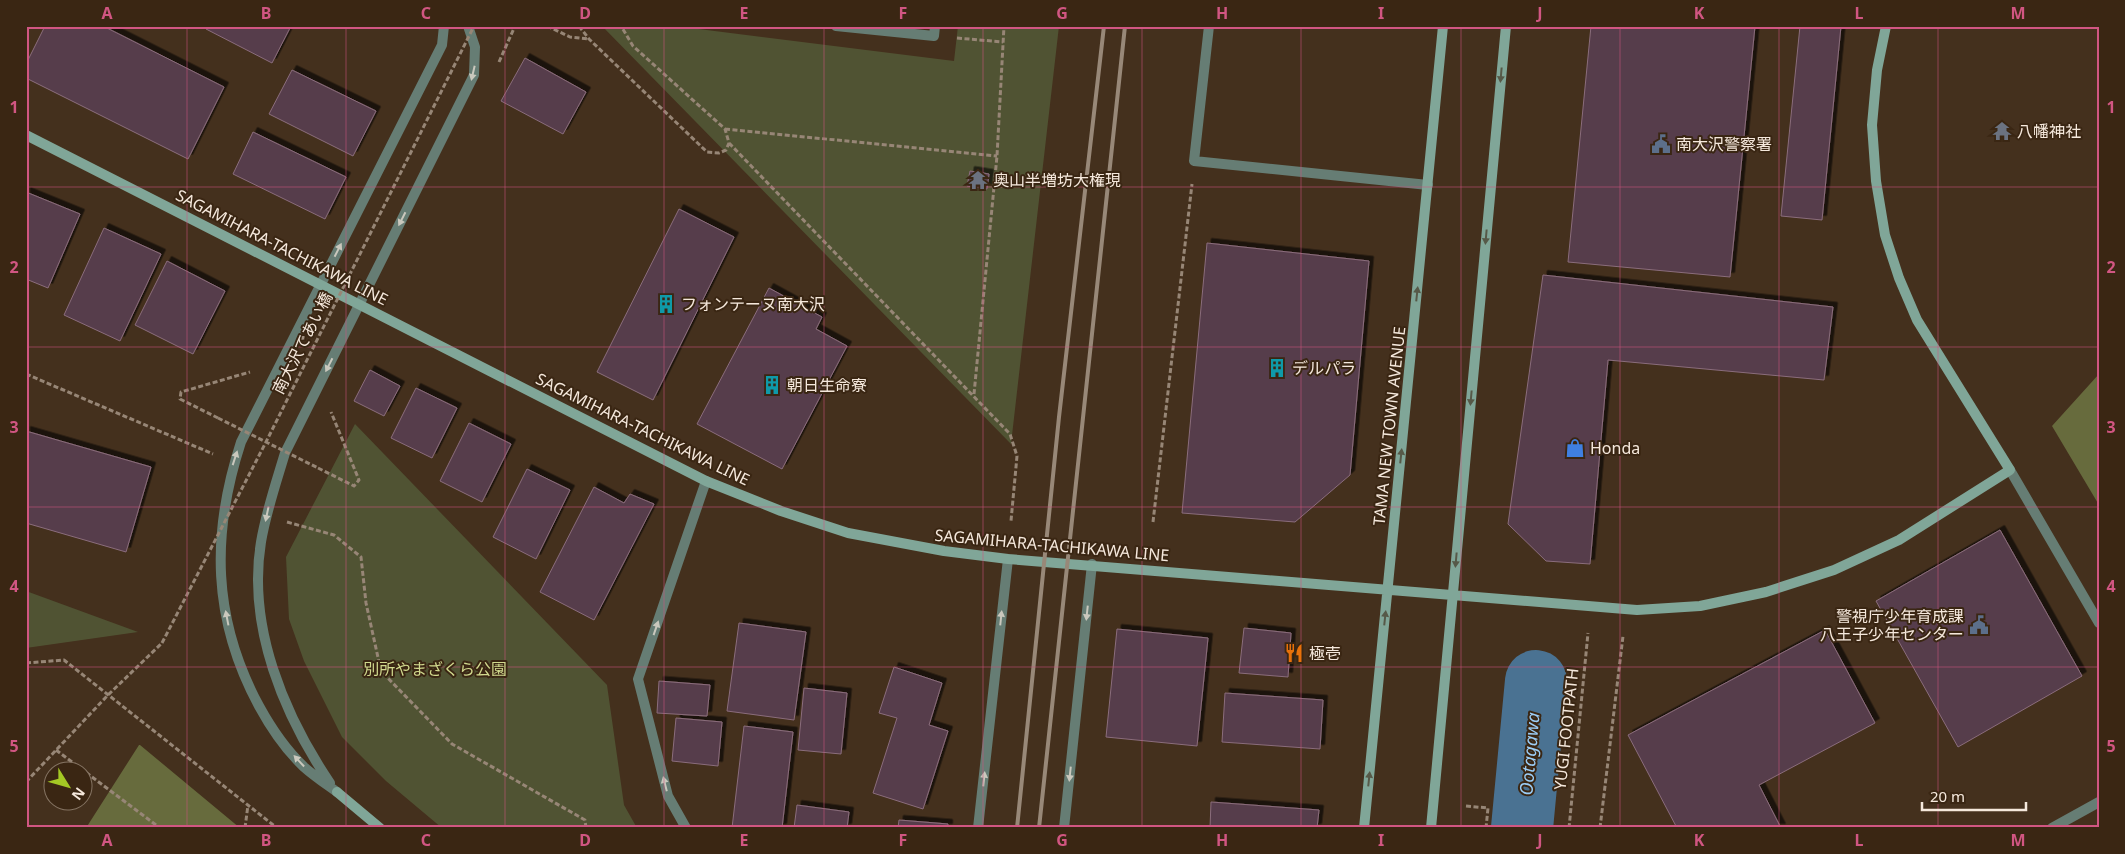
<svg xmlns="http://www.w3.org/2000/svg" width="2125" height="854" font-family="'Noto Sans','Noto Sans JP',sans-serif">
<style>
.green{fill:#505333}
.forest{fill:#676b3d}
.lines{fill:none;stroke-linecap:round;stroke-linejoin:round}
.river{stroke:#4a7292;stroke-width:62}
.building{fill:#573c4b;stroke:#8a6d7c;filter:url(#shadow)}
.path{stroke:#978676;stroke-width:3;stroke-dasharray:5 2.5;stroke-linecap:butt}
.street{stroke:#667d74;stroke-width:10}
.secondary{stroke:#80a698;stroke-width:10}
.rail{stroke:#988878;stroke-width:4}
.path-bridge{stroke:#978676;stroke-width:3;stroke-dasharray:5 2.5;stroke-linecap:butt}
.oneway{fill:#cac8bd}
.oneway2{fill:#565948}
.grid{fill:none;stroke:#d15682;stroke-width:1;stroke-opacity:0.55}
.labels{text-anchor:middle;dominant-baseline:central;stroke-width:4;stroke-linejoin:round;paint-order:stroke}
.poi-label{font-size:16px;fill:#f5e8dc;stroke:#3a2613;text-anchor:start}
.street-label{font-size:16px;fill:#f5e8dc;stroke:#3a2613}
.park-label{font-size:16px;fill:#d1d98e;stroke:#3a2613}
.water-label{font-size:18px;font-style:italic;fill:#9bcdf6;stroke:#3a2613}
.neatline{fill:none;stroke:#d15682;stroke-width:2}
.grid-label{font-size:16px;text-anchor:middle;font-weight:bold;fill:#d15682}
</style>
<defs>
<filter id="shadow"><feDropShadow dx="4.5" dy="-4.5" stdDeviation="0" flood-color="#0009"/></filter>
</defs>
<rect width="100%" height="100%" fill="#44301d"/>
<path class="green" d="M602,26H675L954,61L958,26H1059L1011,444Z
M355,424L607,685L624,805L637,828H442L386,781L342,737L304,661L289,619L286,557Z
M26,591L138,632L26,648Z"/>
<path class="forest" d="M2099,374V505L2052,426Z
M139,745H140L240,828H86Z"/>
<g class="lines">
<path class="river" d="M1522,828L1536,681"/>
</g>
<path class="building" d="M45,26H103L224,87L188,159L26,78V64Z
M208,26H291L272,63L206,29Z
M1591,26H1755L1730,277L1568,262Z
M1800,26H1841L1822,220L1781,216Z
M525,58L586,92L563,134L501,101Z
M292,70L376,111L353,156L269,114Z
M253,132L346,177L325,219L233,174Z
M970,171L989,174L987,189L967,186Z
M26,192L80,214L48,288L26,279Z
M679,209L734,237L653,400L597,372Z
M104,228L161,254L120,341L64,315Z
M1207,243L1369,261L1350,475L1295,522L1182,513Z
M167,261L225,291L193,354L135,325Z
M1543,275L1833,307L1824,380L1608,360L1590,564L1546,561L1508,524Z
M769,288L822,317L816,329L847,346L782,469L697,424Z
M370,370L400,386L384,416L354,401Z
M416,388L457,408L432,458L391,438Z
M469,423L511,444L482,502L440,481Z
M26,431L151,467L126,552L26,523Z
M527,469L570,490L536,559L493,537Z
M594,487L624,503L630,494L654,504L594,620L540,592Z
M2000,530L2082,676L1958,747L1876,601Z
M739,623L806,632L794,720L727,711Z
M1244,628L1291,633L1288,677L1239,673Z
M1117,629L1208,638L1197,746L1106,737Z
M1825,630L1875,723L1759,785L1781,828H1677L1628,735Z
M894,667L942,683L929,725L948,731L923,809L873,793L897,718L879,713Z
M659,681L710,685L707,716L657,713Z
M804,688L847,693L841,754L798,750Z
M1225,693L1323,700L1320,749L1222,742Z
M676,718L722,722L718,766L672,761Z
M744,726L793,732L782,828H732Z
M1211,802L1319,810L1317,828H1210Z
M797,805L849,812L847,828H794Z
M899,820L948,824V828H898Z"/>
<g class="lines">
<path class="path" d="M547,26L570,37L589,39
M579,26L589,39L707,152L719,153L726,150L729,143L725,129L633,46L621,26
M957,38L1003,42
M499,62L515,26
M725,129L997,156
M729,143L1010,434L1017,456L1011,521
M26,374L213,454
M974,394L997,156L1004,26
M218,418L180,399L181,392L250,372
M318,468L354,486L359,480L331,412
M287,522L334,535L361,557L366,603L381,671L452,744L585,820L586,828
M1153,522L1192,184
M26,663L64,660L277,828
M56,750L160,828
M26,782L108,695L162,643
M1466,806L1488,808L1486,828
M245,828L248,805
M1569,828L1588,633
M1600,828L1623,636"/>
<path class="street" d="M836,26L934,36L935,26
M1209,26L1194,161L1428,185
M2010,470L2099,623
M330,783C284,715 247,627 261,542C266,512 276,483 285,453L474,75L475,47L468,26
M337,792C326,784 314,776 304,767C285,749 271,728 259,706C212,619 211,534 241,442L442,45L444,26
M686,828L668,796L638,679L706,481
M978,828L1008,559
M1064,828L1092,564
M2052,828L2099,802"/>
<path class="secondary" d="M26,135L706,481L781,511L848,533L944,551L1008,559L1637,610L1700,606L1766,592L1834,570L1899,540L2010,470L1917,320L1899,278L1885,235L1876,181L1872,125L1877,70L1886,26
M337,792L380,828
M1364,828L1443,26
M1431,828L1506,26"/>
<path class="rail" d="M1017,828L1059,417L1104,26
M1039,828L1125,26"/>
<path class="path-bridge" d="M218,418L318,468
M162,643L266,442L474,26"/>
</g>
<defs><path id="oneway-solid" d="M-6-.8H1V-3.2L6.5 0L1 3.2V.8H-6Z" transform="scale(1.25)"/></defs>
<g class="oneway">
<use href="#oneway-solid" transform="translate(473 73) rotate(103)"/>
<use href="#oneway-solid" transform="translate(402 219) rotate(117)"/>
<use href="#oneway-solid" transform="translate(338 250) rotate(-63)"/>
<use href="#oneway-solid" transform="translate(329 365) rotate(117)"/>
<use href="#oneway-solid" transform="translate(235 458) rotate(-72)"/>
<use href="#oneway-solid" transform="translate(267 514) rotate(102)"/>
<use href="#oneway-solid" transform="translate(1087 613) rotate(96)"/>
<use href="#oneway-solid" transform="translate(227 618) rotate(-101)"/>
<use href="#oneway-solid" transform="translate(1001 618) rotate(-84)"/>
<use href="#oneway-solid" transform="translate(656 628) rotate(-71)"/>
<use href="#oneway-solid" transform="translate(299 761) rotate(-133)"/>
<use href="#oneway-solid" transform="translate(1070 774) rotate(96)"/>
<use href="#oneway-solid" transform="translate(984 779) rotate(-84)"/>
<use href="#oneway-solid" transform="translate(665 784) rotate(-104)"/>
</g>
<g class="oneway2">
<use href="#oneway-solid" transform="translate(1501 75) rotate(95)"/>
<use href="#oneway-solid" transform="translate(1486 237) rotate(95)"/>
<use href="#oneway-solid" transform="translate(1417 294) rotate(-84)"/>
<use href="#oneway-solid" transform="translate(1471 398) rotate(95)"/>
<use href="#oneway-solid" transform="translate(1401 456) rotate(-84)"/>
<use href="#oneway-solid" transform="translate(1456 560) rotate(95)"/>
<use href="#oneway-solid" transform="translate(1385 618) rotate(-84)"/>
<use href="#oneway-solid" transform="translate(1369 779) rotate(-84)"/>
</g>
<path class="grid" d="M187,26V828M346,26V828M505,26V828M664,26V828M824,26V828M983,26V828M1142,26V828M1301,26V828M1461,26V828M1620,26V828M1779,26V828M1938,26V828M26,187H2099M26,347H2099M26,507H2099M26,667H2099"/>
<defs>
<g id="temple-bare" transform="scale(1.5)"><path d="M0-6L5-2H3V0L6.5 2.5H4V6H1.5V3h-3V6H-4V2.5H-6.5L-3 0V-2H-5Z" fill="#6b7280" stroke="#3a2613" stroke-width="2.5" paint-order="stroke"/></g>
<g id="civic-bare" transform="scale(1.5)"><path d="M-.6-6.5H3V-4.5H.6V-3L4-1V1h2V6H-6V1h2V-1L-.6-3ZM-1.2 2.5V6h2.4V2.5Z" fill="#5c6f8a" stroke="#3a2613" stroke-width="2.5" paint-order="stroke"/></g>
<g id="building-bare" transform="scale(1.5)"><path d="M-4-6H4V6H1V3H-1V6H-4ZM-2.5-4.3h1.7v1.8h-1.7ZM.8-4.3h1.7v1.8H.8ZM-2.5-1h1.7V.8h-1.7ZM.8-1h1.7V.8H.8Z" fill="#0f9aa8" stroke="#3a2613" stroke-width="2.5" paint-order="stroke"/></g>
<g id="shop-bare" transform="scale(1.5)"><path d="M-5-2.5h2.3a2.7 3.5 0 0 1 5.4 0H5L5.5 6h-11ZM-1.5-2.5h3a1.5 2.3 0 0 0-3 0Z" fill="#3f7fe0" stroke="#3a2613" stroke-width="2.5" paint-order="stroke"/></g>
<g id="restaurant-bare" transform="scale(1.5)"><path d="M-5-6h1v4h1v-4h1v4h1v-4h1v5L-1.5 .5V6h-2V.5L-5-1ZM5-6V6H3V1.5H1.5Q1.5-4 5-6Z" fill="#e8710a" stroke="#3a2613" stroke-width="2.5" paint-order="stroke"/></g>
</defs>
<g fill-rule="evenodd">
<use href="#temple-bare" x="2002" y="131"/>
<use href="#civic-bare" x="1661" y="144"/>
<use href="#temple-bare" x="978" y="180"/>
<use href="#building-bare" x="666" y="304"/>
<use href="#building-bare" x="1277" y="368"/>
<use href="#building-bare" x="772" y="385"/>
<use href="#shop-bare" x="1575" y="448"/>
<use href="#civic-bare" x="1979" y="625"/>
<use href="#restaurant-bare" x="1294" y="653"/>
</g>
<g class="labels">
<g class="poi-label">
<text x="2017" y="131">八幡神社</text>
<text x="1676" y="144">南大沢警察署</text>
<text x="993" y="180">奥山半増坊大権現</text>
<text x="681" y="304">フォンテーヌ南大沢</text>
<text x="1292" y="368">デルパラ</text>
<text x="787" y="385">朝日生命寮</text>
<text x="1590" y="448">Honda</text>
<text x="1964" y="616" text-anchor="end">警視庁少年育成課<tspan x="1964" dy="18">八王子少年センター</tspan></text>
<text x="1309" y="653">極壱</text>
</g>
<g class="street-label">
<text transform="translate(282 247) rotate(27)">SAGAMIHARA-TACHIKAWA LINE</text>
<text transform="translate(302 343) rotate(-63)">南大沢であい橋</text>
<text transform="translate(1389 426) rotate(-84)">TAMA NEW TOWN AVENUE</text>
<text transform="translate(643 429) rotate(26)">SAGAMIHARA-TACHIKAWA LINE</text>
<text transform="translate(1052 545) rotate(5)">SAGAMIHARA-TACHIKAWA LINE</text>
<text transform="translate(1566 729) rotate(-84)">YUGI FOOTPATH</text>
</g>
<g class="park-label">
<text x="435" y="669">別所やまざくら公園</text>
</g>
<g class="water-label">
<text transform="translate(1529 754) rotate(-85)">Ootagawa</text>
</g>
</g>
<rect width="2125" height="854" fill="none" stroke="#3a2613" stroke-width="55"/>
<g transform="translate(68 786) rotate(127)"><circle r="24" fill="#3a2613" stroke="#857463"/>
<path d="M0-4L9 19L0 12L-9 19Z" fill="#a4c824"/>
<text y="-8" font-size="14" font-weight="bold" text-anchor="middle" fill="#f5e8dc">N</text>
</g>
<path d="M1922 802v8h104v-8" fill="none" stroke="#f5e8dc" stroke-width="2.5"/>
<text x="1930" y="802" font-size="15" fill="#f5e8dc" stroke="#3a2613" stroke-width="4" paint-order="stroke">20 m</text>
<rect x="28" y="28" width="2070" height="798" class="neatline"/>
<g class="grid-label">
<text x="107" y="19">A</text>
<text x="266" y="19">B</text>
<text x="426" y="19">C</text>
<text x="585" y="19">D</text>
<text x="744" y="19">E</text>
<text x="903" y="19">F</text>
<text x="1062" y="19">G</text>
<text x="1222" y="19">H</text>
<text x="1381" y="19">I</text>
<text x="1540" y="19">J</text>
<text x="1699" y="19">K</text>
<text x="1859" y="19">L</text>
<text x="2018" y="19">M</text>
<text x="14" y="113">1</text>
<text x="2111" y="113">1</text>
<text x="14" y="273">2</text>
<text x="2111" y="273">2</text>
<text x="14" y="433">3</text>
<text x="2111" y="433">3</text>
<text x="14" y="592">4</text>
<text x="2111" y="592">4</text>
<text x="14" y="752">5</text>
<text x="2111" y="752">5</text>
<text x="107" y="846">A</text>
<text x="266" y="846">B</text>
<text x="426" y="846">C</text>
<text x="585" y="846">D</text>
<text x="744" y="846">E</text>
<text x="903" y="846">F</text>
<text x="1062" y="846">G</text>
<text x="1222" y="846">H</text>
<text x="1381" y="846">I</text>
<text x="1540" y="846">J</text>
<text x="1699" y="846">K</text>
<text x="1859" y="846">L</text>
<text x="2018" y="846">M</text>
</g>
</svg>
